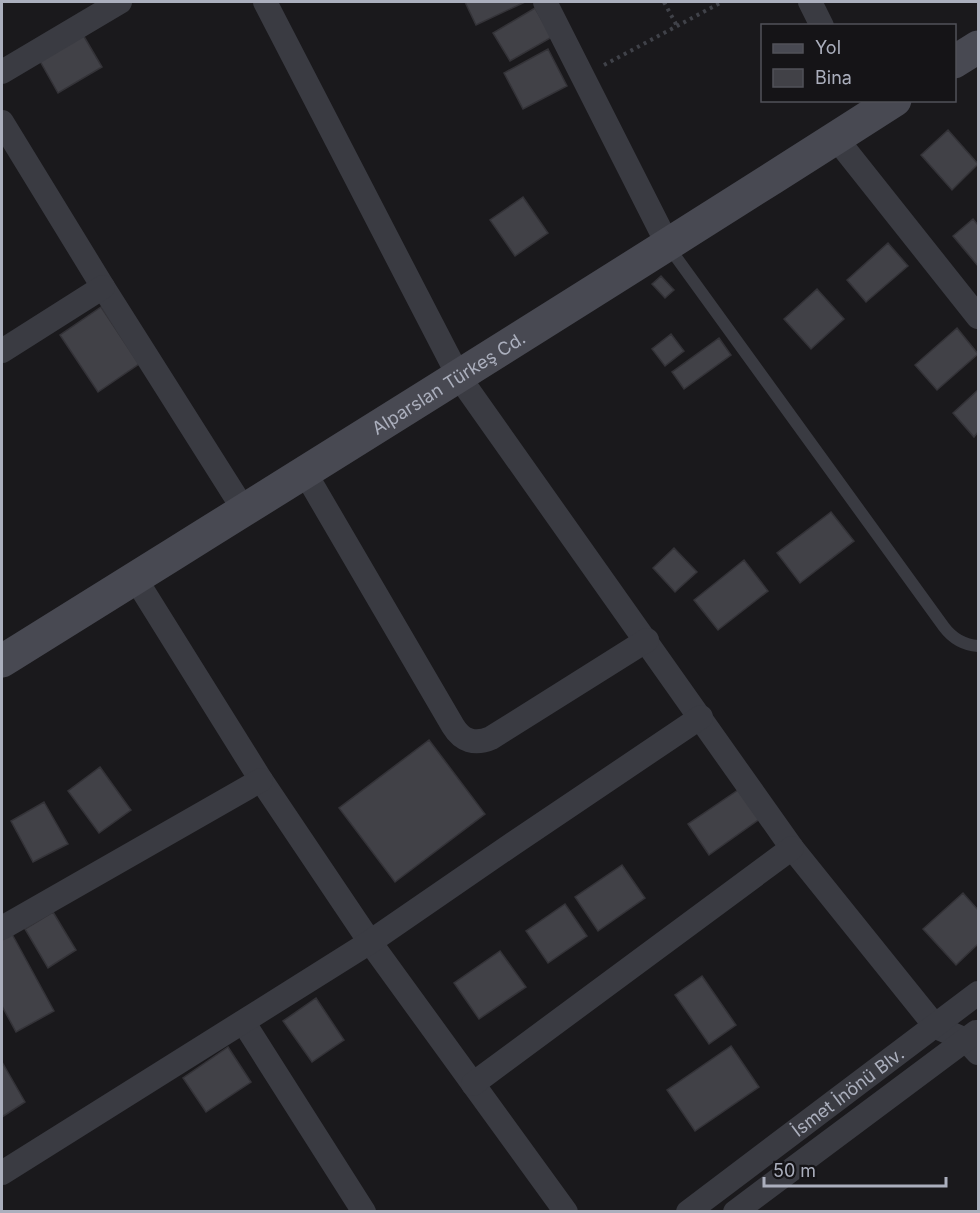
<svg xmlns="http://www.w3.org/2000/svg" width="980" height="1213" font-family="Inter,sans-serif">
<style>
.building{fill:#414147;stroke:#343338;stroke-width:1.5}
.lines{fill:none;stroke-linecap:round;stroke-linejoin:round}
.path{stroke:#404249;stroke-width:4;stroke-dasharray:3 4.5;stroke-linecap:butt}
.lane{stroke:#3a3b42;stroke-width:12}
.street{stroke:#3a3b42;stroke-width:24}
.secondary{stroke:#484952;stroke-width:33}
.labels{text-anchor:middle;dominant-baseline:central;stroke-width:5;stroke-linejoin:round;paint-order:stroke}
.street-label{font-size:18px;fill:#abafbd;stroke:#151417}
</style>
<rect width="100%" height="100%" fill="#1a191c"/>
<path class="building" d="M465,2H525L476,25Z
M535,8L552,37L510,61L493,33Z
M79,28L102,67L58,93L36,54Z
M548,49L567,86L523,109L504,73Z
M948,130L978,164L952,190L921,155Z
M523,197L548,233L515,256L490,220Z
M973,219L978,225V266L953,236Z
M888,243L908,266L866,302L847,280Z
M661,276L674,290L665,298L652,284Z
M817,289L844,319L811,349L784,319Z
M101,307L139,364L98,392L60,335Z
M957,328L978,354L937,390L915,365Z
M671,334L684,351L665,366L652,349Z
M719,338L731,355L684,389L672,372Z
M978,390V432L974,437L953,413Z
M831,512L854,541L800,583L777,553Z
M674,548L697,572L675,592L653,568Z
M744,560L768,591L718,630L694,600Z
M429,740L485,814L395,882L339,808Z
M100,767L131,810L99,833L68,791Z
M741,788L761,818L709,855L688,824Z
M44,802L68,844L33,862L11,821Z
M622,865L645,898L598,931L575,897Z
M963,893L978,910V944L956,965L923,929Z
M565,904L587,936L548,963L526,931Z
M53,912L76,950L48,968L25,929Z
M12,934L54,1011L16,1032L2,1006V940Z
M500,951L526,987L479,1019L454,983Z
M702,976L736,1025L709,1044L675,995Z
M316,998L344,1040L312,1062L283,1021Z
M731,1046L759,1087L695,1131L667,1090Z
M228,1047L251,1082L206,1112L183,1078Z
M2,1062L25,1102L2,1117Z"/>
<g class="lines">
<path class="path" d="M664,2L677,26
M604,65L722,2"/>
<path class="lane" d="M668,246L944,627C953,639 964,645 978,646"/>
<g class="street">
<path d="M265,2L459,377L792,848L936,1027L966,1040L978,1053"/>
<path d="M545,2L668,245"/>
<path d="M810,2L822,26"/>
<path d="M2,72L120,2"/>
<path d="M2,122L103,287L244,510"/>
<path d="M835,137L978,317"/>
<path d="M2,351L103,287"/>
<path d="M304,471L453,726C462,741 475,745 491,738L647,640"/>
<path d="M135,578L261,780L370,942L566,1212"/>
<path d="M2,928L261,780"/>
<path d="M244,1023L364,1212"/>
<path d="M473,1084L792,848"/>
<path d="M2,1173L370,942L514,843L701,717"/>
<path id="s1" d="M688,1212L978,993"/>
<path d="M735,1212L976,1032"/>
</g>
<g class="secondary">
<path d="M954,62L978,47"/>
<path id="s2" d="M2,661C300,475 599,290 895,100"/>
</g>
</g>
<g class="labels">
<g class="street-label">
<text stroke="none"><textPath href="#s2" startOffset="526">Alparslan Türkeş Cd.</textPath></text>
<text stroke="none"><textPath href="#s1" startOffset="200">İsmet İnönü Blv.</textPath></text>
</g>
</g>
<rect width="980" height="1213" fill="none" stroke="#abafbd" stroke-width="6"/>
<rect x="761" y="24" width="195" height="78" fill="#151417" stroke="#515259" stroke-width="1.5"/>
<rect x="773" y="44" width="30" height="9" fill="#484952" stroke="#515259" stroke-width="1.5"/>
<text x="815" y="54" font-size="18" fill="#abafbd">Yol</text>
<rect x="773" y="69" width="30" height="18" fill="#414147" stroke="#515259" stroke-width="1.5"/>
<text x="815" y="84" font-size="18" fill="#abafbd">Bina</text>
<path d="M764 1177v9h182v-9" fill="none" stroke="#abafbd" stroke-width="3"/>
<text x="773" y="1177" font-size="18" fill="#abafbd" stroke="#151417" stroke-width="4.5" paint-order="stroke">50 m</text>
</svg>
